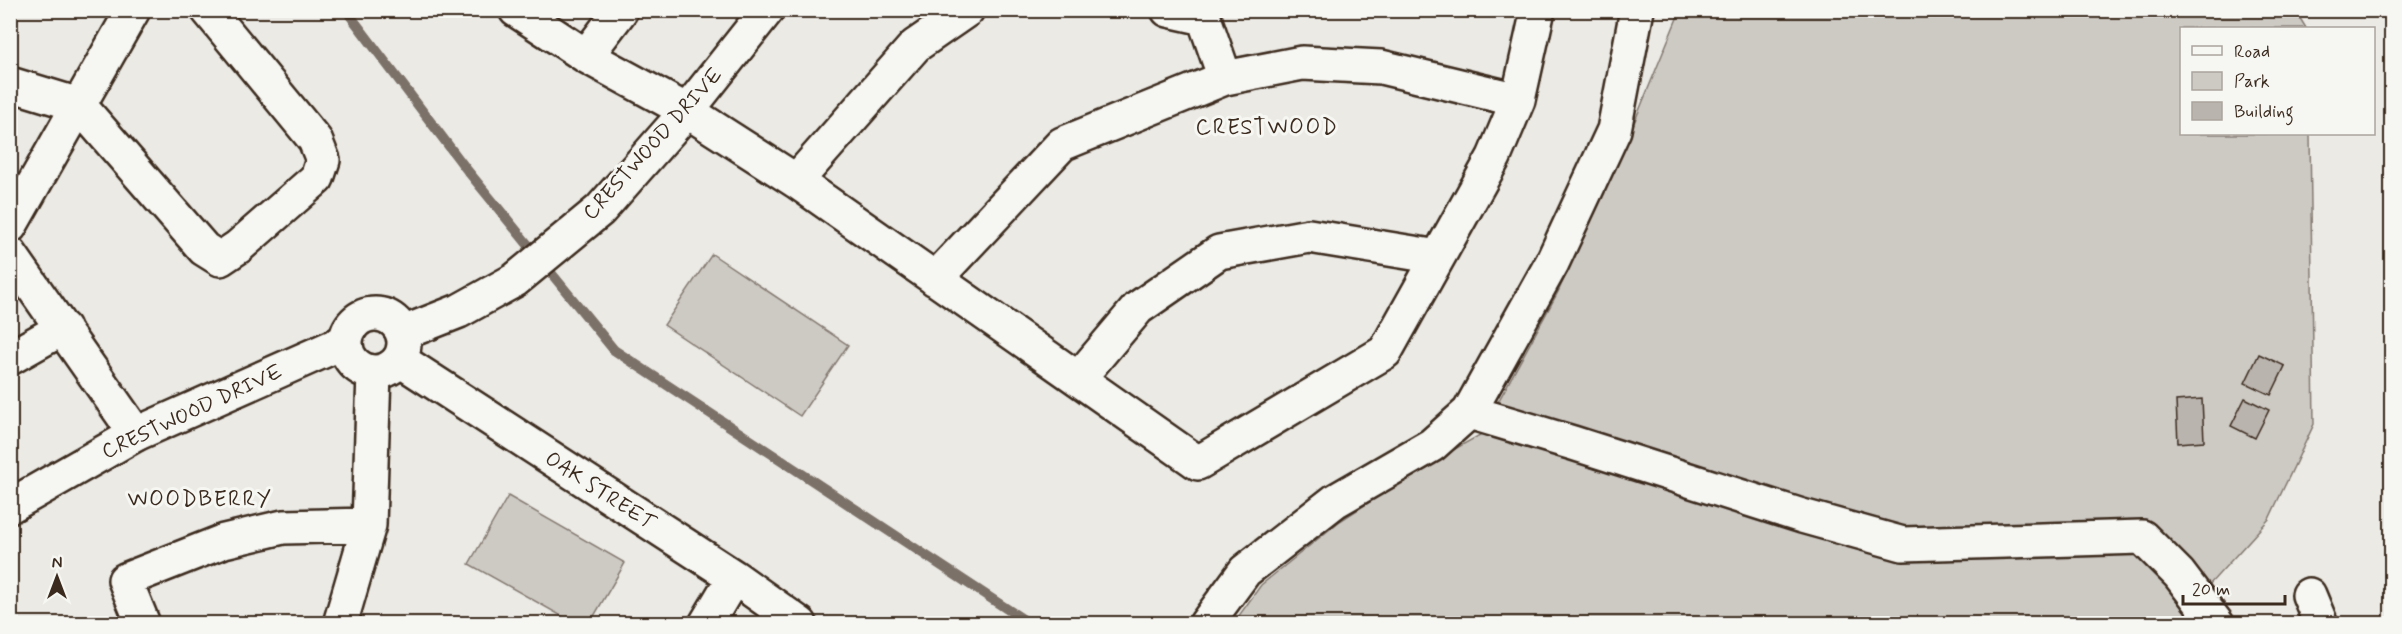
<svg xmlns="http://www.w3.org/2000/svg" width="2402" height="634" font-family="Mynerve,sans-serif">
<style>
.green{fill:#cdcac4;stroke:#847a71;stroke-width:1.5}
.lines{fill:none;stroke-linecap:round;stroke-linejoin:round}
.stream{stroke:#7c7167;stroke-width:10}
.building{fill:#bab4ae;stroke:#3b2a1e;stroke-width:1.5}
.minor-casing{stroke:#3b2a1e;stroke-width:38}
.tertiary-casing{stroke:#3b2a1e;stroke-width:38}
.minor{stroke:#f6f6f2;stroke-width:33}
.tertiary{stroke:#f6f6f2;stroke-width:33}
.labels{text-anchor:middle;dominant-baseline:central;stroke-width:6;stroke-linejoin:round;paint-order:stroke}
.street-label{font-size:21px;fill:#3b2a1e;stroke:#f6f6f2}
.neighbourhood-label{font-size:22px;letter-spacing:1.5px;fill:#3b2a1e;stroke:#f6f6f2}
</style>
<rect width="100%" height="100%" fill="#ebeae5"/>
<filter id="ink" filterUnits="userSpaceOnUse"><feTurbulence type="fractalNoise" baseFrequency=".0167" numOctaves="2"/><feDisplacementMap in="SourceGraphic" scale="12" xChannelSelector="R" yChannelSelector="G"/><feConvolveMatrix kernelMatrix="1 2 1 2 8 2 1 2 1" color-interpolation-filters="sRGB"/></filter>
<g filter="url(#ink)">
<path class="green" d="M2295,10L2306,28H2182V134H2310L2314,424L2269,519L2209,585L2181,600L2201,623L1233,624L1261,585L1340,521L1430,463L1480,435L1558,292L1625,145L1680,11Z
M712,254L848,345L800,416L664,325Z
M508,496L625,563L590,623H574L469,564Z"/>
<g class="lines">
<path class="stream" d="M346,10L467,170L614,350L1030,624"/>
</g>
<path class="building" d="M2259,354L2285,366L2271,395L2245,383Z
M2245,398L2269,410L2255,438L2231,426Z
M2202,399L2204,441L2178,443L2176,401Z"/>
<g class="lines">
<g class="minor-casing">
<path id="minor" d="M516,10L586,56L687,111L796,181L1198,463L1385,352L1494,157L1518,100L1538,10
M1168,10L1204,18L1225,78
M586,56L621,10
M10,84L79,105L204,249L220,259L238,247L317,178L323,160L315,140L208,10
M796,181L915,46L967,10
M10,226L133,10
M10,254L136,434
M935,279L1062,144L1225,78L1302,63L1381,67L1518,100
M403,333L459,311L515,280L600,210L687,111L767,10
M10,358L63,328
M400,360L734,577L800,624
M1078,379L1138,308L1219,252L1309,236L1438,257
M1469,412L1573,443L1802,516L1903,544L2142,537L2179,574L2217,624
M2309,595L2321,624
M143,624L125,580L224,541L283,527L369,525
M340,624L369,525L374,373
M706,624L734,577
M1206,624L1245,571L1335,501L1432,445L1469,412L1552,263L1614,130L1637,10"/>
</g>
<g class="tertiary-casing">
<path id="tertiary" d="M346 343a29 29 0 1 1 58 0a29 29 0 1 1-58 0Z
M10,506L136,434L346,341"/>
</g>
<use href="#minor" class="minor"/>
<use href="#tertiary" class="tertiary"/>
</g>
</g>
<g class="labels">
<g class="street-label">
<text transform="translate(653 144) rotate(-48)">CRESTWOOD DRIVE</text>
<text transform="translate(192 412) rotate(-25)">CRESTWOOD DRIVE</text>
<text transform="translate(600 491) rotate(33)">OAK STREET</text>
</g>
<g class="neighbourhood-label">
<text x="1267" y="128">CRESTWOOD</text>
<text x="200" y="500">WOODBERRY</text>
</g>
</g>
<rect width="2402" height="634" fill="none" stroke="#f6f6f2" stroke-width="36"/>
<rect x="18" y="18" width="2366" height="598" fill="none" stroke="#3b2a1e" stroke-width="2" filter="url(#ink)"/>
<rect x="2180" y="27" width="195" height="108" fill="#f6f6f2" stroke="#aba49d" stroke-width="1.5"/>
<rect x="2192" y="46" width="30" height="9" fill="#f6f6f2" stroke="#aba49d" stroke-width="1.5"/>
<text x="2234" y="57" font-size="18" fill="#3b2a1e">Road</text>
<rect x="2192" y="72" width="30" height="18" fill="#cdcac4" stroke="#aba49d" stroke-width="1.5"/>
<text x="2234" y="87" font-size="18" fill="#3b2a1e">Park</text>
<rect x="2192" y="102" width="30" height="18" fill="#bab4ae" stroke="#aba49d" stroke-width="1.5"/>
<text x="2234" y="117" font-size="18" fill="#3b2a1e">Building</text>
<g transform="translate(57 577)" stroke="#f6f6f2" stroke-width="4.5" paint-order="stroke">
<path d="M0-4.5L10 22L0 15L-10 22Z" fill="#3b2a1e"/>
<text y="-9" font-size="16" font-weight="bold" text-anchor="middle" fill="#3b2a1e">N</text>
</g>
<path d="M2183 595v9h102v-9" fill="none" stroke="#3b2a1e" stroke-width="3"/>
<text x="2192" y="595" font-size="18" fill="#3b2a1e" stroke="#f6f6f2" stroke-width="4.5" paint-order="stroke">20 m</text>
</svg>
